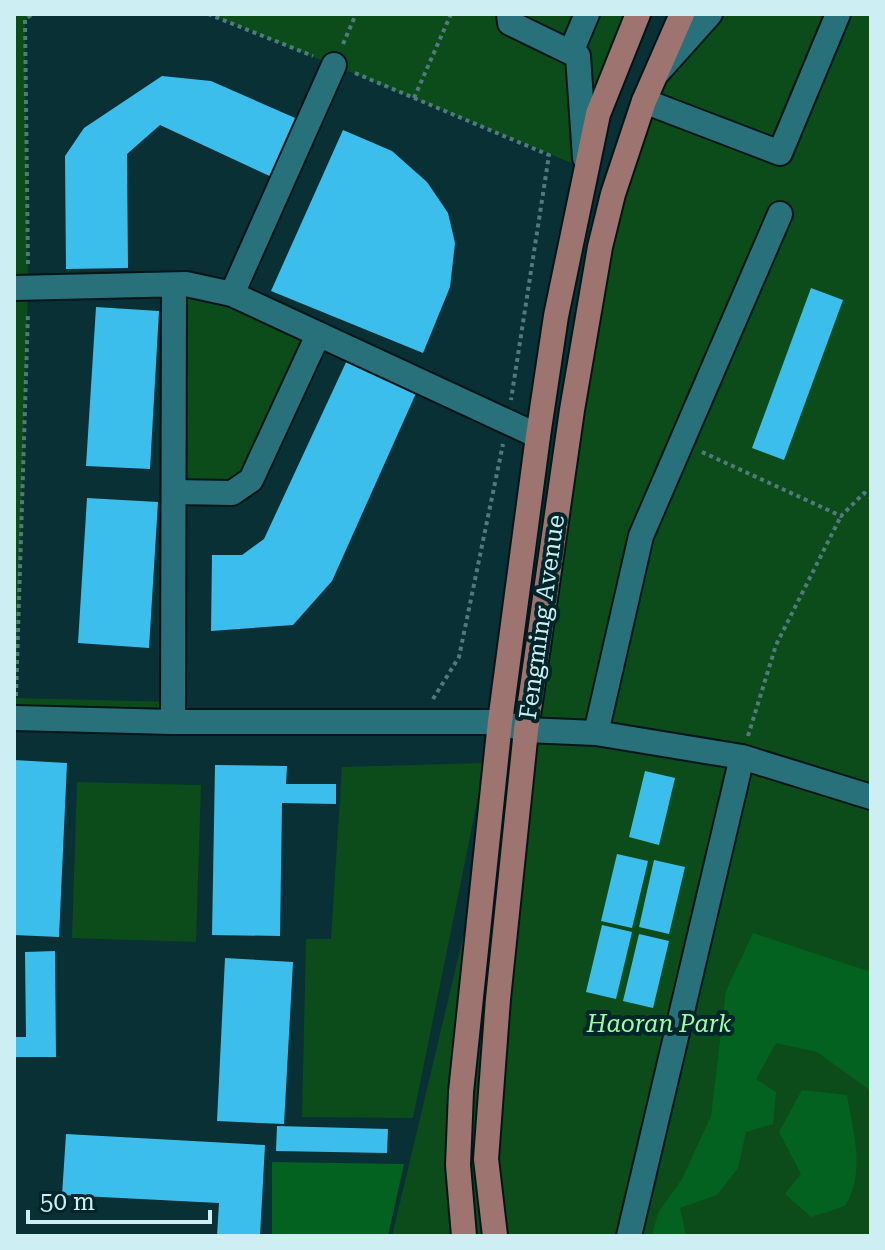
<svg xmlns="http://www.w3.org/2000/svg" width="885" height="1250" font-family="'Roboto Serif',serif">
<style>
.green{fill:#0c4c1b}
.forest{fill:#03621f}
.building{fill:#3cbeed}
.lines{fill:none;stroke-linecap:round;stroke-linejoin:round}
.minor-casing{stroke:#021619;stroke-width:28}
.major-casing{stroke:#021619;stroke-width:28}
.path{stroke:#53797d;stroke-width:4;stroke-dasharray:4 4;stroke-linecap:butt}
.minor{stroke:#28717a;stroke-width:24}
.major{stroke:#9e7471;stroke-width:24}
.labels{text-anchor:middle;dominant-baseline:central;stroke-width:8;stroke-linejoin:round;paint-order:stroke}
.street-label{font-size:24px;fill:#cdeff3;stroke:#00262a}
.park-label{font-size:24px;font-style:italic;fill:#9cffa6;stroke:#00262a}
</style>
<rect width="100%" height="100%" fill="#083035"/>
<path class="green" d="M14,14H33L25,20L28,288L16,698L173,702V722L14,718Z
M209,14H638L586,169Z
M681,14H871V1236H392L515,719L614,208Z
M174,285L318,335L251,480L174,492Z
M485,763L413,1118L302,1117L306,939H331L342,767Z
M77,782L201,785L196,942L72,938Z"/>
<path class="forest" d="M753,933L871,972V1091L817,1052L776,1043L756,1079L776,1092L773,1124L746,1132L738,1168L717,1195L680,1208L686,1236H652L658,1213L682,1179L711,1116L726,991Z
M802,1090L847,1095C853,1132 866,1172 845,1206L811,1217L785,1194L801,1174L779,1132Z
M272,1162L404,1164L388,1236H272Z"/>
<path class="building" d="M162,76L211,81L302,121L276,179L160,125L127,154L128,268L66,269L65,156L84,128Z
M343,130L392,151L427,182L448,213L455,243L450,287L423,353L271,291Z
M811,288L843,300L784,460L752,448Z
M96,307L159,311L150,469L86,466Z
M348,358L417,391L332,581L293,625L211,631L212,555H242L264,539Z
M87,498L158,502L149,648L78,643Z
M14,760L67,763L59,937L14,935Z
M215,765L287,766L286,784H336V804L282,803L280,936L212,935Z
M645,771L675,778L659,845L629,837Z
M617,854L648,861L632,928L601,921Z
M654,860L685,867L669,934L639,927Z
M602,925L632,932L616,999L586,992Z
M639,934L669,941L653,1008L623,1001Z
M55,951L56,1057H14V1037H26L25,952Z
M225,958L293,962L284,1124L217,1121Z
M277,1126L388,1129L387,1153L276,1151Z
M66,1134L265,1145L260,1236H217L219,1203L62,1195Z"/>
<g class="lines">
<g class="minor-casing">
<path id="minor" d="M509,14L510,23L578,56L585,158
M571,52L587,14
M658,72L710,14
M644,101L780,153L838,14
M14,288L186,284L232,294L538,436
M232,294L334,65
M174,492L232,493L251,480L318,335
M14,718L173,722H500L526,730L596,733L742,757
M173,722L174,285
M596,733L641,536L780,214
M629,1236L742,757L871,797"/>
</g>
<g class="major-casing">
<path id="major" d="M464,1236L458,1165L461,1092L500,722L538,436L556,316L598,114L638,14
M495,1236L486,1159L498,999L526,730L572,410L600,247L613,194L644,101L682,14"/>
</g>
<path class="path" d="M208,14L313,56
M343,44L356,14
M355,73L549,155L511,400
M414,98L451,14
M28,264L25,19L33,14
M702,452L841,516L864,493L871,498
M16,696L28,313
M433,699L459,657L503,444
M748,736L776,645L841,516"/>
<use href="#minor" class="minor"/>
<use href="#major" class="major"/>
</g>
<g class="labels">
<g class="street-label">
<text transform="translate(542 617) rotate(-82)">Fengming Avenue</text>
</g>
<g class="park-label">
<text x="659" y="1024">Haoran Park</text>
</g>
</g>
<rect width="885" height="1250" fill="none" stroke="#cdeff3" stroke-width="32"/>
<path d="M28 1210v12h182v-12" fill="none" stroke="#cdeff3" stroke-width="4"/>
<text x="40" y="1210" font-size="24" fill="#cdeff3" stroke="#00262a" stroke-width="6" paint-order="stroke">50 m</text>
</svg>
